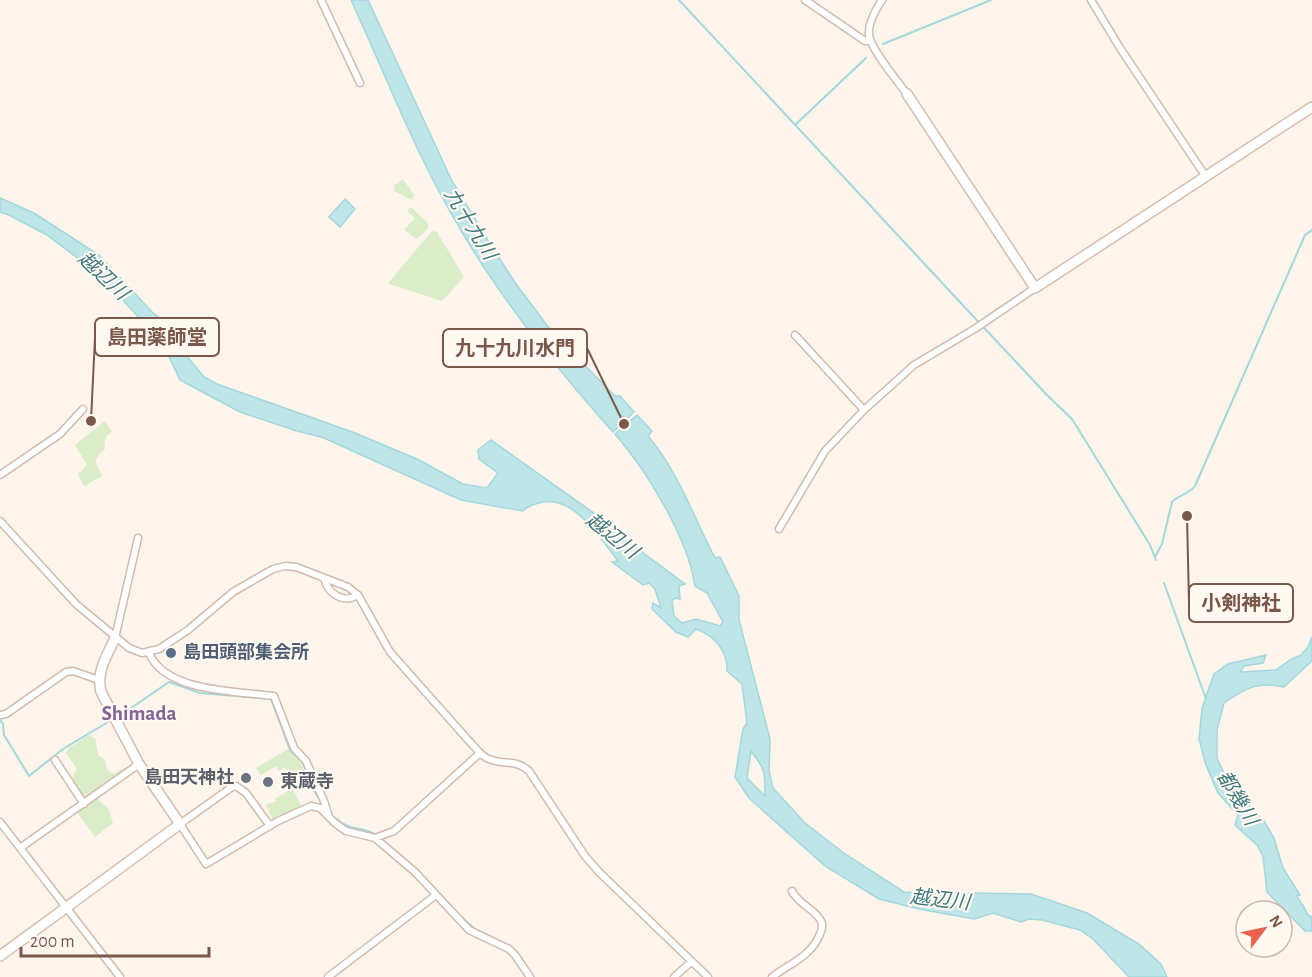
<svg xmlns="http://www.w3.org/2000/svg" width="1312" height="977" font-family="'Alegreya Sans','Noto Sans JP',sans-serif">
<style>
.green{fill:#daecc8}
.water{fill:#bee6e9;stroke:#a3d7db;stroke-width:1.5;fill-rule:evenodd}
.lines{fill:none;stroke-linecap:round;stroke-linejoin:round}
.stream{stroke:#a3d7db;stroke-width:2}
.street-casing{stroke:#d1bbaf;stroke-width:9}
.secondary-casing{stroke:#d6bdaf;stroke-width:12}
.street{stroke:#fff;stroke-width:6}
.secondary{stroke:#fff;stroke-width:9}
.service-dot{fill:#5c6f8a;stroke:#fff9f2;stroke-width:2}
.worship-dot{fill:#6b7280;stroke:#fff9f2;stroke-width:2}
.labels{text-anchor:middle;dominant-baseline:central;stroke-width:4.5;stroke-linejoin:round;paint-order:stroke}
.service-label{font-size:18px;font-weight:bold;fill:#4e5e75;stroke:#fff9f2;text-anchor:start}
.worship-label{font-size:18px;font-weight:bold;fill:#5b616d;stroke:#fff9f2;text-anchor:end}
.water-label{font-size:20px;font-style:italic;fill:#3e7a7f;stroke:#fff9f2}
.quarter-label{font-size:21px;font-weight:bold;fill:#806596;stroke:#fff9f2}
.leader{fill:none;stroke:#7a584c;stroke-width:2}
.callout-dot{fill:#7a584c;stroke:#fff9f2;stroke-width:2}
.callout{fill:#fff9f2;stroke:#7a584c;stroke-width:2}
.callout-label{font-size:20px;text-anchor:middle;font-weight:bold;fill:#7a584c}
</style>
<rect width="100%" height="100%" fill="#fdf4eb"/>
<path class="green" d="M403,179L414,195L412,200L394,191L395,185Z
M411,207L427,222L429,227L417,239L404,230L415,218L407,211Z
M432,231L437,232L464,277L442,301L389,284V282Z
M105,421L112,432C104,437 104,440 105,449C92,461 95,460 102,476L84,486L78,474L87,465L75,445Z
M89,735L95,738L98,755L104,759L108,771L113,774L125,768L128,770L97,794L100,802L108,808L113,823L95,837L77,812L82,808L72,778L77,769L66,753L69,748Z
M288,749L301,762L307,780L300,785L292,772L289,774L285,767L279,771L276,766L261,775L256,768Z
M292,788L302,807L273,820L266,805L276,801L275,799Z"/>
<path class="water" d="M351,0H368L452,181L489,242L516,284L552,332L615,396H620L634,412L613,432C556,368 502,301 459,227C416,155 386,76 351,0Z
M0,198L34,213L99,255L153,313L167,323L177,344L204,377L217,384L355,433L417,459L463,484L487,488L498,473L479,459L478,450L491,440L605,521L607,526L685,584L679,586L680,599L675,598L672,601L674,616L682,623L696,619L720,626L723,622L707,593L695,586C688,538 647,471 615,434L637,415L652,431L648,436C678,471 694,518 715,558L720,557L739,596V620L770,739L769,771L773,788L805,823L845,854L904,892L1031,894L1087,913L1139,944L1161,964L1167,977H1129L1093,939L1080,930L1042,920L1029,919L1021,922L993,913L974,919L919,909L879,899L825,866L749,798L735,777L743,729L747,723L742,684L727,671C728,651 714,635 696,629L688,637L676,632L652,609L653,603L661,608L655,589L649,583L643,585L612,562L618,561C600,538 573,493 539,503C532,505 528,506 523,511L461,500L324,438L294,430L240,412L180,380L163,344L100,275L47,235L9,215L0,212ZM751,751C766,771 765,771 765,796L747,778Z
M345,199L355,209L340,227L329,217Z
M1312,637V661L1284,687C1257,681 1246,688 1224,703L1217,730V758L1230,786L1264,821L1274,838L1283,868L1300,895L1297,896C1300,903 1305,906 1307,914L1312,917V931H1305L1267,892L1263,856L1257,845L1235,825L1238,815L1218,793L1206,765L1199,739L1202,708L1214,674L1228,664L1266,655L1263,663L1244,666L1240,672L1276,670L1290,660L1301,655L1308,647Z"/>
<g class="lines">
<path class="stream" d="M679,0L972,315L1047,395L1072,419L1150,545L1156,560
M883,44L991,0
M796,124L866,58
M1155,557L1162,544L1172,502C1179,495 1189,494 1195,486L1305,235L1312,230
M1164,583L1206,699
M118,717L169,682L200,693L271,699L290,750L302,761L314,791L320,800
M0,720L3,724L4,735L29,776L63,749L113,719
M337,819C348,831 365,826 377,836
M422,875L449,904
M459,915L475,929L512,948
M518,954L534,977"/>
<g class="street-casing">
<path id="street" d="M321,0L360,83
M805,0L865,41H870
M882,0C876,9 868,24 869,35C870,48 898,82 907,94
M1091,0L1120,48L1206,177
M795,335L864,410
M0,475L60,434L83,409
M0,521L76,604L129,648L142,653L159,649L188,630L233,592L273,569L285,566L296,567L348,587L358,595L390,652L469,741C476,748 482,758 492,760C507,765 515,759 529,771L585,856L599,872L708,977
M779,529L825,451L864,410L914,365L976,328L1035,288
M324,578C328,594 343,604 358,595
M115,638L138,538
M149,653C166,693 238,691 274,696L294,748L306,761L324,801L329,817
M0,715L6,714L66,672L73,671L99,680
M55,760L84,804
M0,822L120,977
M270,826L246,793L236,786L232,787L180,824L206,864L278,821L311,806L320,808L335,823L346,831L375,838L415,872L469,930L509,949L515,955L530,977
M375,838L394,831L480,753
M20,848L139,764
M328,977L436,895
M674,977L691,962
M772,977C790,963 811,957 820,934C822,930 823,925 821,921C815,909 798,904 792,891"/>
</g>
<g class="secondary-casing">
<path id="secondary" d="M907,94L1035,288L1312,107
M0,956L180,824L139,764L101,692C96,671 107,656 115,638"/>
</g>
<use href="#street" class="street"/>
<use href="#secondary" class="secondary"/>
</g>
<circle class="service-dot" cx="171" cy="653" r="6"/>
<g class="worship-dot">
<circle cx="246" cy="778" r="6"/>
<circle cx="268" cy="782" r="6"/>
</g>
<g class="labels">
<g class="service-label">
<text x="183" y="653">島田頭部集会所</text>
</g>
<g class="worship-label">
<text x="234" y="778">島田天神社</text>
<text x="280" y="782" text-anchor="start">東蔵寺</text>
</g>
<g class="water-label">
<text transform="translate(470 224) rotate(58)">九十九川</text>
<text transform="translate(103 276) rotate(43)">越辺川</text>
<text transform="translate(612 536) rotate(38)">越辺川</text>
<text transform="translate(1237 798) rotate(59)">都幾川</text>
<text transform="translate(940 900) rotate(6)">越辺川</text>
</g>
<g class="quarter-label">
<text x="139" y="713">Shimada</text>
</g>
</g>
<path class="leader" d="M91 421L95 337M624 424L587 348M1187 516L1189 603"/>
<g class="callout-dot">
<circle cx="91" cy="421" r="6"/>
<circle cx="624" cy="424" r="6"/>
<circle cx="1187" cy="516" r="6"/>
</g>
<g class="callout">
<rect x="95" y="318" width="124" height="38" rx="6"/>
<rect x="443" y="329" width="144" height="38" rx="6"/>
<rect x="1189" y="584" width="104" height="38" rx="6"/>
</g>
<g class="callout-label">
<text x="157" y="344">島田薬師堂</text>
<text x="515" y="355">九十九川水門</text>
<text x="1241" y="610">小剣神社</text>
</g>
<g transform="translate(1264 929) rotate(58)"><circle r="28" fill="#fff9f2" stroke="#cab9b0" stroke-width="1.5"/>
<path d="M0-4.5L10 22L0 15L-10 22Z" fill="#ea624d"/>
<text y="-9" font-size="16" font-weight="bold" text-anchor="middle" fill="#7a584c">N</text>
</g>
<path d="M21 947v9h188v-9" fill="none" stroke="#7a584c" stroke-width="3"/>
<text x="30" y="947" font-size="18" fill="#7a584c" stroke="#fff9f2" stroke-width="4.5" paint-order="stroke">200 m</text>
</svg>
